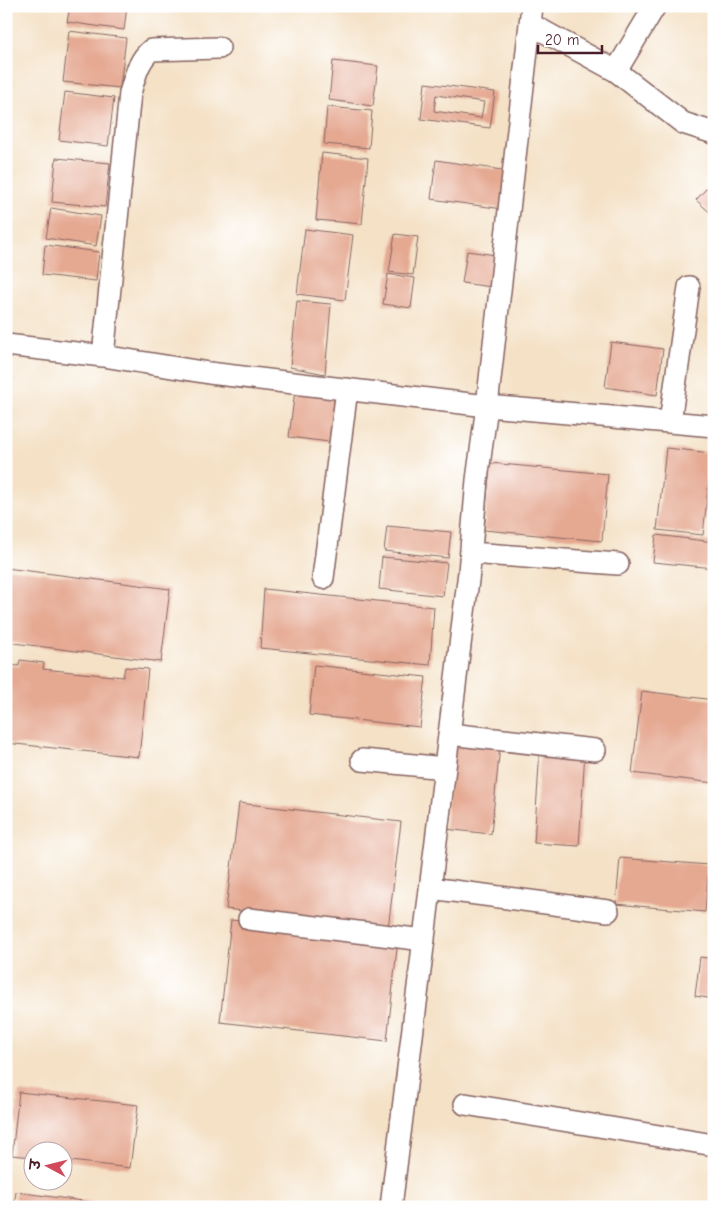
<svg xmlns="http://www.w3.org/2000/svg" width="720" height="1213" font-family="'Comic Neue','Playpen Sans Deva',sans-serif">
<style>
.building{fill:#e5a891;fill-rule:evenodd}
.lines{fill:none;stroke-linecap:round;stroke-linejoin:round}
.minor-casing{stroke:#866361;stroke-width:24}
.minor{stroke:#fff;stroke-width:21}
</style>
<rect width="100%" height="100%" fill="#fff"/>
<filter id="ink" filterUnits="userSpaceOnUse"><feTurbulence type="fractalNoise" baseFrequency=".02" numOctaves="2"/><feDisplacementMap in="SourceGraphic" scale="10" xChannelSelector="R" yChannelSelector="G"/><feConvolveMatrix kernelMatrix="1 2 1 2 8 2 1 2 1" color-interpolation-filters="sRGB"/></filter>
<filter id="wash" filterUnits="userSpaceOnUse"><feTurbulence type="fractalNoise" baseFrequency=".0096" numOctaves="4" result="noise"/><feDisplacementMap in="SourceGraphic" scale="20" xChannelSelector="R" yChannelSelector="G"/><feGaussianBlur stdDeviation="1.12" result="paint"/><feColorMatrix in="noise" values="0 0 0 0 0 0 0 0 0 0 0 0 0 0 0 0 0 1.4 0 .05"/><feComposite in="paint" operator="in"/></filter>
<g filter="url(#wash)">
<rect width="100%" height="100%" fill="#f4e1c6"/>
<g id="blocks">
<path class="building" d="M70,6H127L124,30L67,22Z
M69,31L126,38L120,88L63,82Z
M333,61L378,66L373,106L329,100Z
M425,83L495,92L490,128L421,119ZM436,95L484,102L481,118L434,111Z
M65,92L114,98L108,146L59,140Z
M327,107L372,111L369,148L324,144Z
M322,153L368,158L362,224L316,220Z
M56,158L110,163L105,207L52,202Z
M436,160L508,171L503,209L431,199Z
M714,180V216L696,200Z
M51,208L101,216L96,246L46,238Z
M305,229L353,235L345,300L297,294Z
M395,234L418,237L413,275L389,272Z
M45,245L99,252L96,281L42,275Z
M467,251L496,255L492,287L462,283Z
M388,274L415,278L411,308L383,304Z
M297,301L331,304L325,374L290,367Z
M611,342L663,349L657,395L605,387Z
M295,390L335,395L329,442L289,437Z
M666,448L712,453L703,535L657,530Z
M490,463L608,474L602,541L484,530Z
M387,526L451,532L448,558L384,551Z
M656,535L714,542V568L653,562Z
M382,557L447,563L443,596L379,589Z
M6,568L170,589L161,662L6,642Z
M264,589L434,607L430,665L260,648Z
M20,660L44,663L43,669L123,677L125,667L148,669L139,757L6,743V665L19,666Z
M314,665L426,677L420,727L309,715Z
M642,691L714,700V783L632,773Z
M454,741L500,746L491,834L445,829Z
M540,749L585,752L579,846L534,843Z
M239,803L401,822L388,929L226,909Z
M620,858L709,865L705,912L616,904Z
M231,920L398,939L387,1041L220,1022Z
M700,957L714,959V999L695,996Z
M19,1092L138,1105L130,1168L62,1160V1150H32V1157L12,1155Z
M16,1192L120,1206V1207H14Z"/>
</g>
</g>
<g filter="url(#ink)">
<use href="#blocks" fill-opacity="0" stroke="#866361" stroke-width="1"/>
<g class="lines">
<g class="minor-casing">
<path id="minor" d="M530,24L616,71L683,123L714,133
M616,71L655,6
M6,345L103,356L209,373L487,406L714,426
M103,356L130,93C135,77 138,61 151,50L219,48
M670,422L689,287
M471,553L618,564
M323,578L347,389
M449,734L595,750
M362,760L445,768
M430,888L608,911
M249,919L424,940
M465,1104L714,1145
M391,1207L469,572L477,480L487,406L532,6"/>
</g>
<use href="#minor" class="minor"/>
</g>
</g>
<rect width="720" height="1213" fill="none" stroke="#fff" stroke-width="25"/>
<g transform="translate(48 1166) rotate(277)"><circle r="24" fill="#ffffff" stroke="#b7a5aa"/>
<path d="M0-4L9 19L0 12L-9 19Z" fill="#d1495b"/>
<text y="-8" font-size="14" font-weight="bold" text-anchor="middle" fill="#4a1f2b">उ</text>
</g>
<path d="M538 45v8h64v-8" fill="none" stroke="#4a1f2b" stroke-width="2.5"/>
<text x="545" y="45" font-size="15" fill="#4a1f2b" stroke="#ffffff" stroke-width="4" paint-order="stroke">20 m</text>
</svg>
